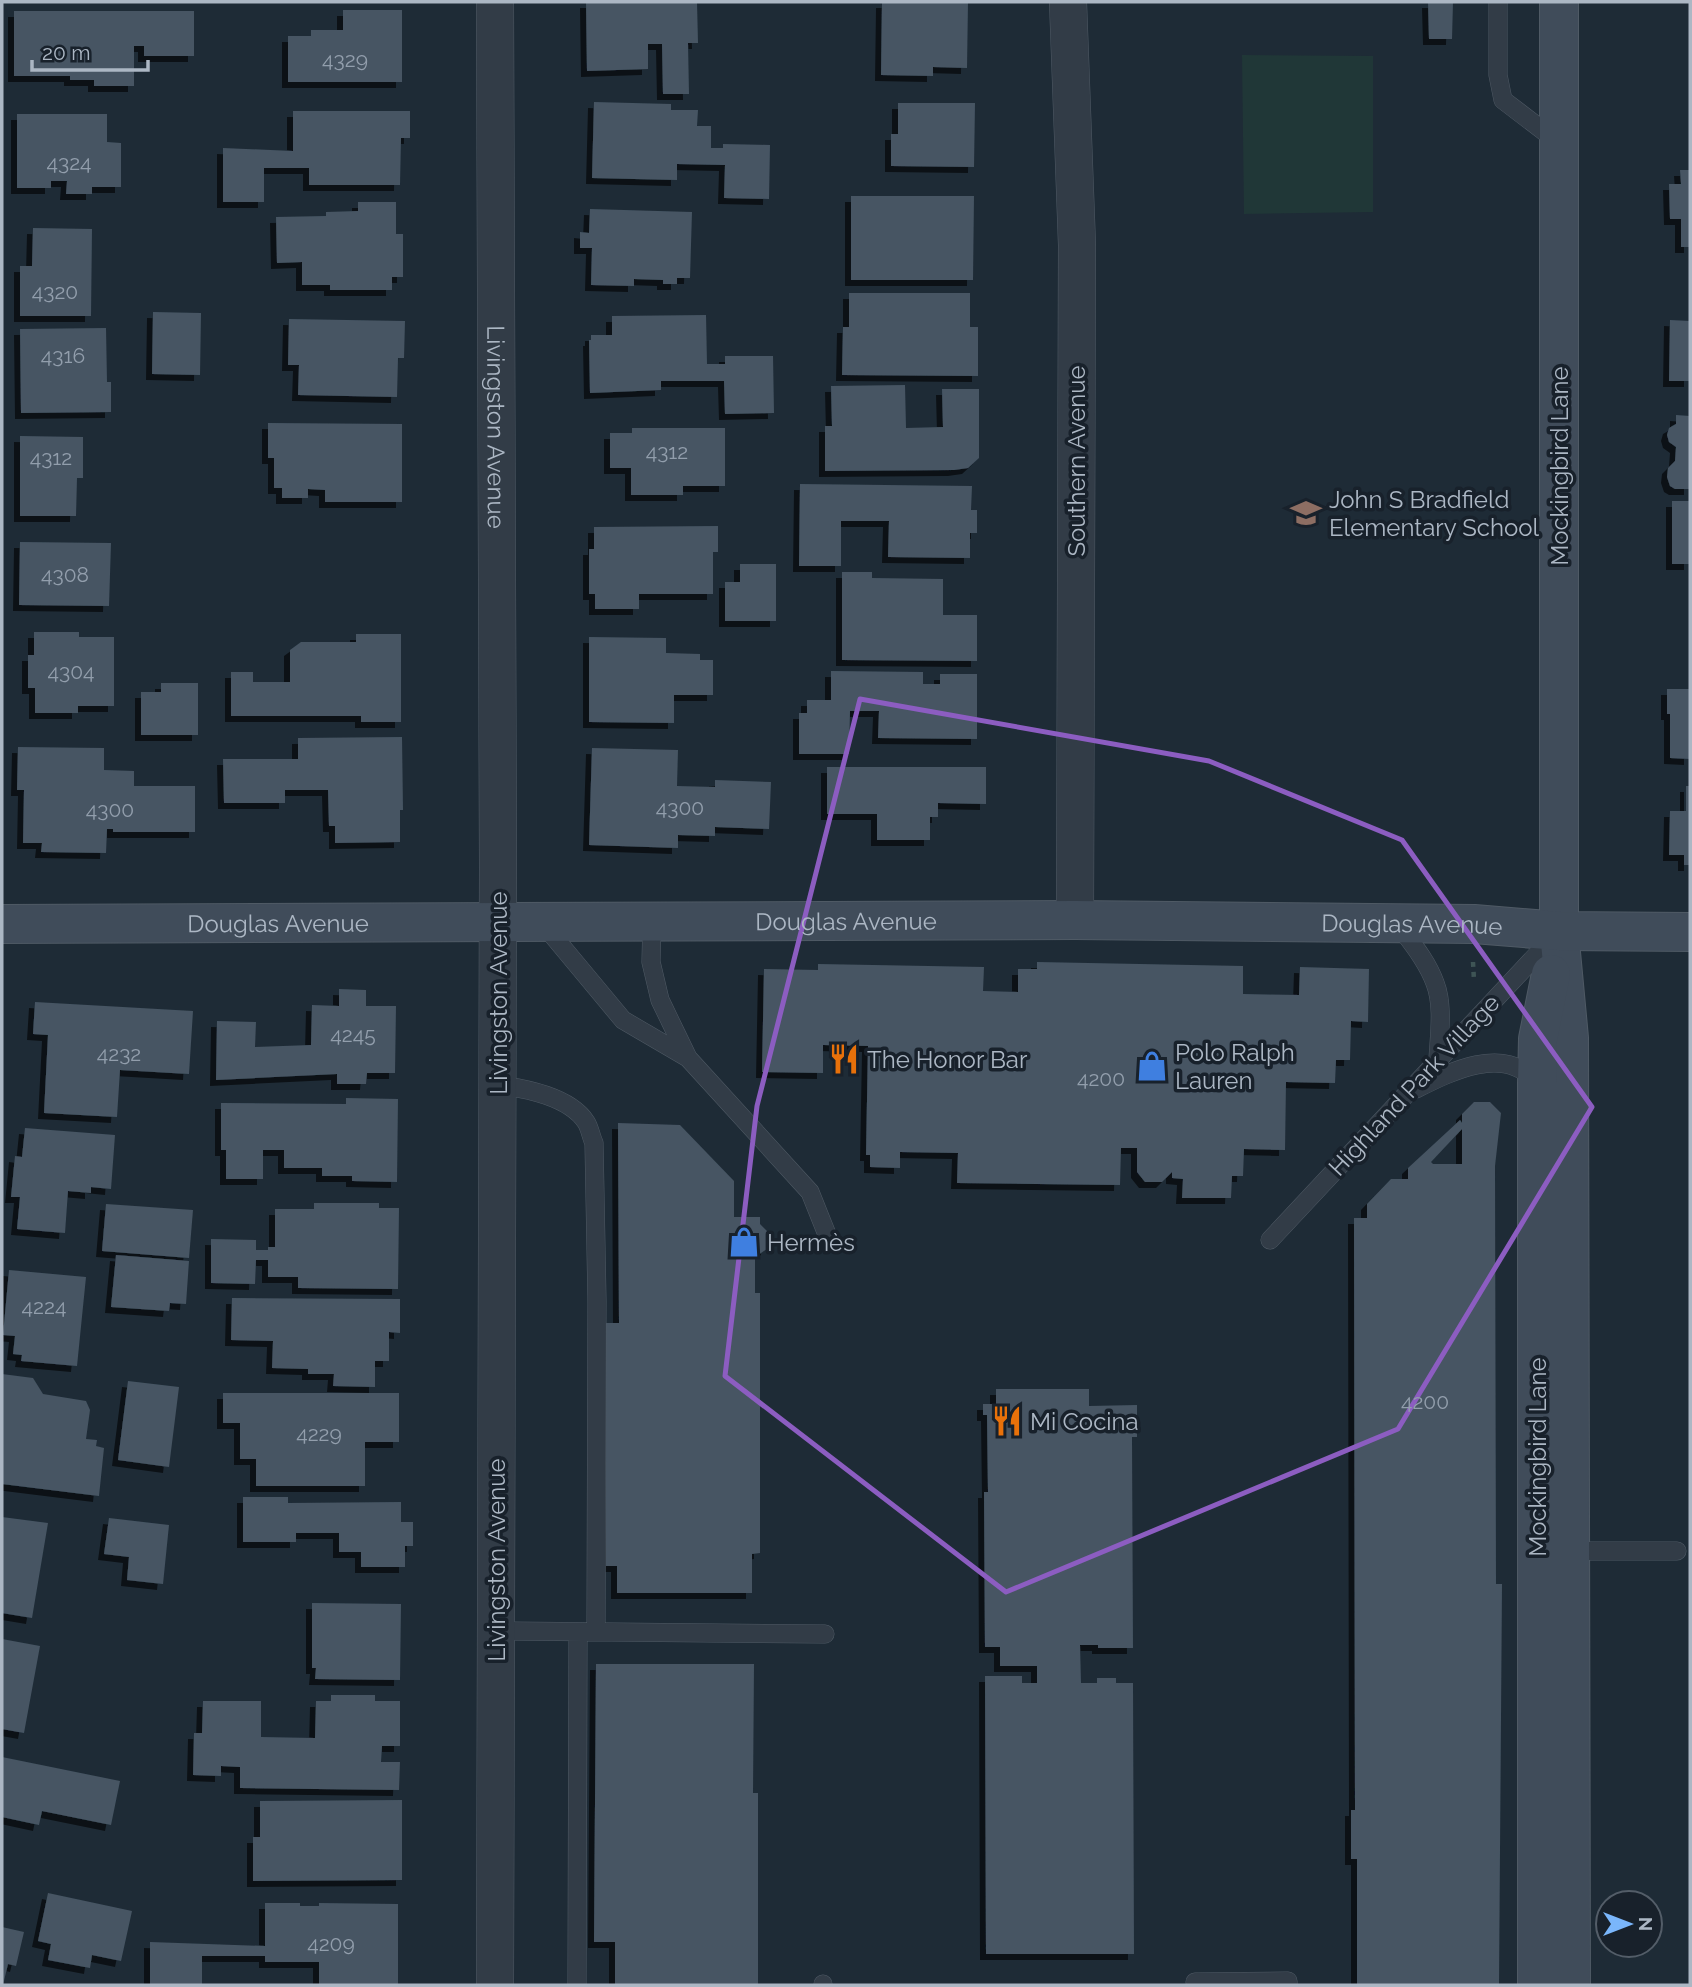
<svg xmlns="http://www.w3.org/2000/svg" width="1692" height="1987" font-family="Raleway,sans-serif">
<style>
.green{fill:#203737}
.building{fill:#465563;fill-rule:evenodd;filter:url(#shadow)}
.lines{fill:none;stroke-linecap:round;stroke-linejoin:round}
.lane-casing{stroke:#4f5a65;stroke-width:19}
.street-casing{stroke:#4f5a65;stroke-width:38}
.secondary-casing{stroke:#4f5a65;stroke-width:40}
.path{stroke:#3e5455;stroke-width:4.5;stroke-dasharray:5 5;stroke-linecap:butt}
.lane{stroke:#323c47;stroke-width:18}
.street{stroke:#323c47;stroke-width:37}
.secondary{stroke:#404c5a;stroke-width:38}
.marked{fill:none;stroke:#8c5dc1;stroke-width:5;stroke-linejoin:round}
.labels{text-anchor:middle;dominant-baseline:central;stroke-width:7;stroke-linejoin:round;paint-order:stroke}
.number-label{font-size:21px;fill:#929eac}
.street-label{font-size:24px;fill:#acb7c4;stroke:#18212b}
.poi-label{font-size:24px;fill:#acb7c4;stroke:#18212b;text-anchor:start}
</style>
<defs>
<filter id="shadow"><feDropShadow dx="-6" dy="6" stdDeviation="0" flood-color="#0009"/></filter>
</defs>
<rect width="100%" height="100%" fill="#1e2b36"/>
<path class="green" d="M1242,55L1373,56V212L1244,214Z"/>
<path class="building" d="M586,2H697L698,43H688L689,94H663L662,44H648V69L587,71Z
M882,2H968L967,68L933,67V76L881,75Z
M1428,2H1453L1452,39H1429Z
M343,10H402V82H288V36H311V30H343Z
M14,11H194V56H144V46H134V86H94V80H70V76H14Z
M594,102L671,104V110H698L697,126H711V148H723V144L770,145L769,199L724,198L725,165L677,164V180L592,178Z
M898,103H975L974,167L891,166V134H898Z
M293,111H410V138H401L400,185H309V168H264V202H223V148L293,151Z
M17,114H107V142L121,143V187H92V194H66L67,181H51V188H17Z
M1680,170H1690V247H1681V219H1670L1669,184H1681Z
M851,196H974L973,280H851Z
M358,202H396V234H403V277H392V290H330V285H302V262L277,263L276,217L326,216V212L358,211Z
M590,209L692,212L690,278H677V284H663V280L634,279V286L591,285L592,248H580V232L589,233Z
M33,228L92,229L91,316H20V266H32Z
M849,293H970V327H978V376L842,375L843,327H849Z
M153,312L201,313L200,375L152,374Z
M706,315L707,364H725V356H773L774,413L725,414L724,381H661V390L590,393L589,340H591V335H612V316Z
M289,319L405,321L404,358H398L397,397L298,395L299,365H288Z
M1670,320L1690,321V381H1669Z
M106,328L107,382H111V412L21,413L20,329Z
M905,385L906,428L943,427L942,389H979V458L968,468L954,470L825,471V426H832L831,386Z
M1676,415L1690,416V489H1675L1670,486L1667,477L1668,468L1675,461L1676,447L1669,442L1667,435L1669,428L1676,424Z
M268,423L402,424V502H325V490L308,489V498H282V488H274V458H268Z
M632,428H725V486H683V495H631V468H610V433H632Z
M20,436L83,437V478H77L76,516H20Z
M800,484L972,486L971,510H977V533H970V558L888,557L889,521H841V566H799Z
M1672,501H1690V564H1672Z
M718,526V552H713V594H639V609H595V594H589V549H594V527Z
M20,542L111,543L109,606L19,605Z
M740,564H776V621H725V582H740Z
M842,572H872V578L943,579V615H977V661L842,660Z
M34,632H79V637H114V706H78V713H35V688H28V655H34Z
M356,634H401V722H361V716H231V672H253V682H290V650L301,642H356Z
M589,637L666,638V653L700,654V660H713V695H674V723L589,722Z
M831,671L923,672V684H940V674H977V739L878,738L879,711H850L849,754H799V713H807V700H831Z
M161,683H198V735H141V692H161Z
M1667,689H1690V759L1670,758V714H1667Z
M402,737L403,810H400V842L335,843V826H329L328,790H285V803H224L223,759H298V738Z
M18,747L104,748V770L134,771V786H195V832H113V829H107L106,853L41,852L42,843H23L24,790H17Z
M592,748L678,750L677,786L715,787V780L771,782L769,829L715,827V836L678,835V848L589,845Z
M827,767H986V804L938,803V817H930V840H877V814H827Z
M1686,786H1690V865H1684V855H1669L1670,811H1686Z
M1037,962L1243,966V994L1299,995L1300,967L1369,969L1368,1022L1351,1021L1350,1060H1336L1335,1083L1286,1082L1285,1150L1244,1149L1243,1176H1232L1231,1198H1182L1183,1179L1172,1178V1172L1162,1182H1145L1137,1172V1148H1121L1120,1185L957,1183L958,1153L900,1152V1168L870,1167V1155H866L868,1046L823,1045V1073L762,1072L764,969L818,970V964L984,967L983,991L1018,992V969H1037Z
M339,989L366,990V1006H396L395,1073H367L366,1084H337V1074L216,1080L217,1021L256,1022L255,1047L311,1045L312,1005L339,1006Z
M35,1002L193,1011L189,1074L120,1070L117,1117L44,1113L48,1035L33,1034Z
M346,1098L398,1099L397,1182L352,1181V1176H322V1168H284V1150H263V1179H226V1150H221V1103L346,1104Z
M1474,1102H1490L1501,1113L1495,1166L1496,1584H1502L1499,1985H1357V1859H1351V1810H1355L1354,1218H1367V1204L1391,1179H1408V1168L1460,1120L1462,1123V1114ZM1462,1129V1164H1433L1431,1162Z
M618,1123L680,1125L734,1181V1217H760V1224L767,1231V1249L755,1257V1293H760V1553L752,1554V1593H617V1566H606V1323H619Z
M25,1128L115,1135L111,1189L91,1187V1193L68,1191L65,1233L17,1229L20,1197H11L15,1156L22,1157Z
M314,1203H379V1208H399L398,1289L298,1288V1277H268V1260H256L255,1284L211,1283V1239L256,1240V1250H268V1247H275V1209H314Z
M106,1204L193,1210L189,1258L102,1251Z
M116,1255L189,1261L186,1304L170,1303L169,1311L111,1307Z
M9,1270L86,1277L77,1366L21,1361L22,1355L13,1354L15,1336L3,1335Z
M232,1298L400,1299V1333L389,1332V1361H375V1387L333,1386L334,1374H308V1369L272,1368L273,1341L231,1340Z
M2,1374L33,1378L43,1394L86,1401L90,1410L86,1439L97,1440L96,1446L104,1448L99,1496L2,1484Z
M128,1381L179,1387L169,1467L118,1460Z
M996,1389H1089V1406L1137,1405V1437H1132L1133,1648H1098V1645H1080L1081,1683H1097V1678H1116V1683H1133L1134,1954H986L985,1676H1022V1683H1037V1666H1000V1647H985L984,1492H988L987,1415H983V1404H996Z
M223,1393H399V1442H365V1486H256V1459H240V1423H223Z
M243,1497H288V1503L401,1502V1522H413V1546H405V1567H361V1552H339V1533H296V1542H243Z
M2,1517L48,1523L32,1618L2,1613Z
M109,1518L169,1525L163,1584L127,1580L129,1557L104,1554Z
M312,1603L401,1604L400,1680L315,1679L316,1668H312Z
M2,1639L40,1646L24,1733L2,1729Z
M596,1664H754L753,1793H758V1985H615V1942H594Z
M331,1695H375V1701H400V1746H382L381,1762H400L399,1790L240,1788V1767L221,1766V1776L193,1775L194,1733H202L203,1701H261V1737L315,1738L316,1701H331Z
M2,1757L120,1781L111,1825L42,1811L39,1825L2,1817Z
M402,1800V1880L253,1881V1837H260V1801Z
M48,1893L132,1911L121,1961L92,1955L90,1968L48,1960L51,1944L38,1941Z
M265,1903H300V1906H319V1903L398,1904V1985H319V1962H265V1956H202V1985H150V1942L265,1946Z
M2,1927L24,1932L16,1966L8,1964L3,1985Z"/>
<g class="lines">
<g class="lane-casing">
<path id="lane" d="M1498,2V75L1503,100L1558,142
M652,921L651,962L660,1000L688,1058L810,1192L828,1237
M1397,923C1411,942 1427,961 1435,983C1444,1006 1439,1036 1438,1060
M544,925L623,1020L688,1058
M498,1085C525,1088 570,1097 586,1122C590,1128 591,1137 594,1143L597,1301L596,1632
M1416,1089C1450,1072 1503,1045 1534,1080
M1270,1240L1557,933
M1571,1551H1677
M496,1631L825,1634
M1195,1982L1288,1981V1985
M823,1984V1985
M577,1985L578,1632"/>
</g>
<g class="street-casing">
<g id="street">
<path id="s1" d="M495,2L498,867L495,1985"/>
<path d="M1068,2L1077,245L1075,920"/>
</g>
</g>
<g class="secondary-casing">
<g id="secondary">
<path d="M1559,2V931L1569,1038L1571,1985"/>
<path id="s2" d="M2,924L1075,920L1474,924L1559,931L1690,932"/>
<path d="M1537,1985V1083L1538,1039L1551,974"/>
</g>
</g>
<path class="path" d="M1473,962L1474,981"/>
<use href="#lane" class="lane"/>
<use href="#street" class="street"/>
<use href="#secondary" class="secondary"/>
</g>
<path class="marked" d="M860,699L1209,761L1402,840L1592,1107L1398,1429L1006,1592L725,1376L757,1106Z"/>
<defs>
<g id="school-bare" transform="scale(2.415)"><path d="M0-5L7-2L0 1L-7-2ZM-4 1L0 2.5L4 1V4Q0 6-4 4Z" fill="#8d6e63" stroke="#18212b" stroke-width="2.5" paint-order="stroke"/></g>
<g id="restaurant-bare" transform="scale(2.415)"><path d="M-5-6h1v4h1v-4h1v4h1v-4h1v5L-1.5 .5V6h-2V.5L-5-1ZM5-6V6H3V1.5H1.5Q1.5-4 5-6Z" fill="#e8710a" stroke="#18212b" stroke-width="2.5" paint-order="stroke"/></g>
<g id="shop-bare" transform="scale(2.415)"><path d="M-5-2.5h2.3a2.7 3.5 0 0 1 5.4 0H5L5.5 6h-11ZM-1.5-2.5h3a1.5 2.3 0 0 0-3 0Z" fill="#3f7fe0" stroke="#18212b" stroke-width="2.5" paint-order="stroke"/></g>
</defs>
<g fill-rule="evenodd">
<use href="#school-bare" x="1306" y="513"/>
<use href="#restaurant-bare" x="844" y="1059"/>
<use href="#shop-bare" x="1152" y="1066"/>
<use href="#shop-bare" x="744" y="1242"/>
<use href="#restaurant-bare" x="1007" y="1421"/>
</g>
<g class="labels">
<g class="number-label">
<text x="345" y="59">4329</text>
<text x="69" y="162">4324</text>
<text x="55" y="291">4320</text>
<text x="63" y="355">4316</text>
<text x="667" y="451">4312</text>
<text x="51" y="457">4312</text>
<text x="65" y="574">4308</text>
<text x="71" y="671">4304</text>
<text x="680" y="807">4300</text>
<text x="110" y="809">4300</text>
<text x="353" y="1034">4245</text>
<text x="119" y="1053">4232</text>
<text x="1101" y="1078">4200</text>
<text x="44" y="1306">4224</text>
<text x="1425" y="1401">4200</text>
<text x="319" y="1433">4229</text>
<text x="331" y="1943">4209</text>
</g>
<g class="street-label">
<text stroke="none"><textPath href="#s1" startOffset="425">Livingston Avenue</textPath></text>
<text transform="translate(1076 461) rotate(-90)">Southern Avenue</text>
<text transform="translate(1559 466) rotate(-90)">Mockingbird Lane</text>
<text stroke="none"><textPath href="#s2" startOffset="844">Douglas Avenue</textPath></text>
<text stroke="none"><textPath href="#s2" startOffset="276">Douglas Avenue</textPath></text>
<text stroke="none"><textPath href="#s2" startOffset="1410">Douglas Avenue</textPath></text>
<text transform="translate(498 993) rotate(-90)">Livingston Avenue</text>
<text transform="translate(1414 1085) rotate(-47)">Highland Park Village</text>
<text transform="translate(1537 1457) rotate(-90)">Mockingbird Lane</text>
<text transform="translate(496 1560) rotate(-90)">Livingston Avenue</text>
</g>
<g class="poi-label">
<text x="1329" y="499">John S Bradfield<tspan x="1329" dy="28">Elementary School</tspan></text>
<text x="1175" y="1052">Polo Ralph<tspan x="1175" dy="28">Lauren</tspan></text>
<text x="867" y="1059">The Honor Bar</text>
<text x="767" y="1242">Hermès</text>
<text x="1030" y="1421">Mi Cocina</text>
</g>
</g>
<rect width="1692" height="1987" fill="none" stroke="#acb7c4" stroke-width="7"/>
<g transform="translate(1629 1924) rotate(90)"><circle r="33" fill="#18212b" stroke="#535d68" stroke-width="2"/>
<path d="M0-5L12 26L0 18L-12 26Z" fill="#7ab6fb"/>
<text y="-10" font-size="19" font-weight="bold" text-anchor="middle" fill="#acb7c4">N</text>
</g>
<path d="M32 60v10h116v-10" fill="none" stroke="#acb7c4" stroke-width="3.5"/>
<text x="42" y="60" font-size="21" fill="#acb7c4" stroke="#18212b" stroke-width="5" paint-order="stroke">20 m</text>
</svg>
